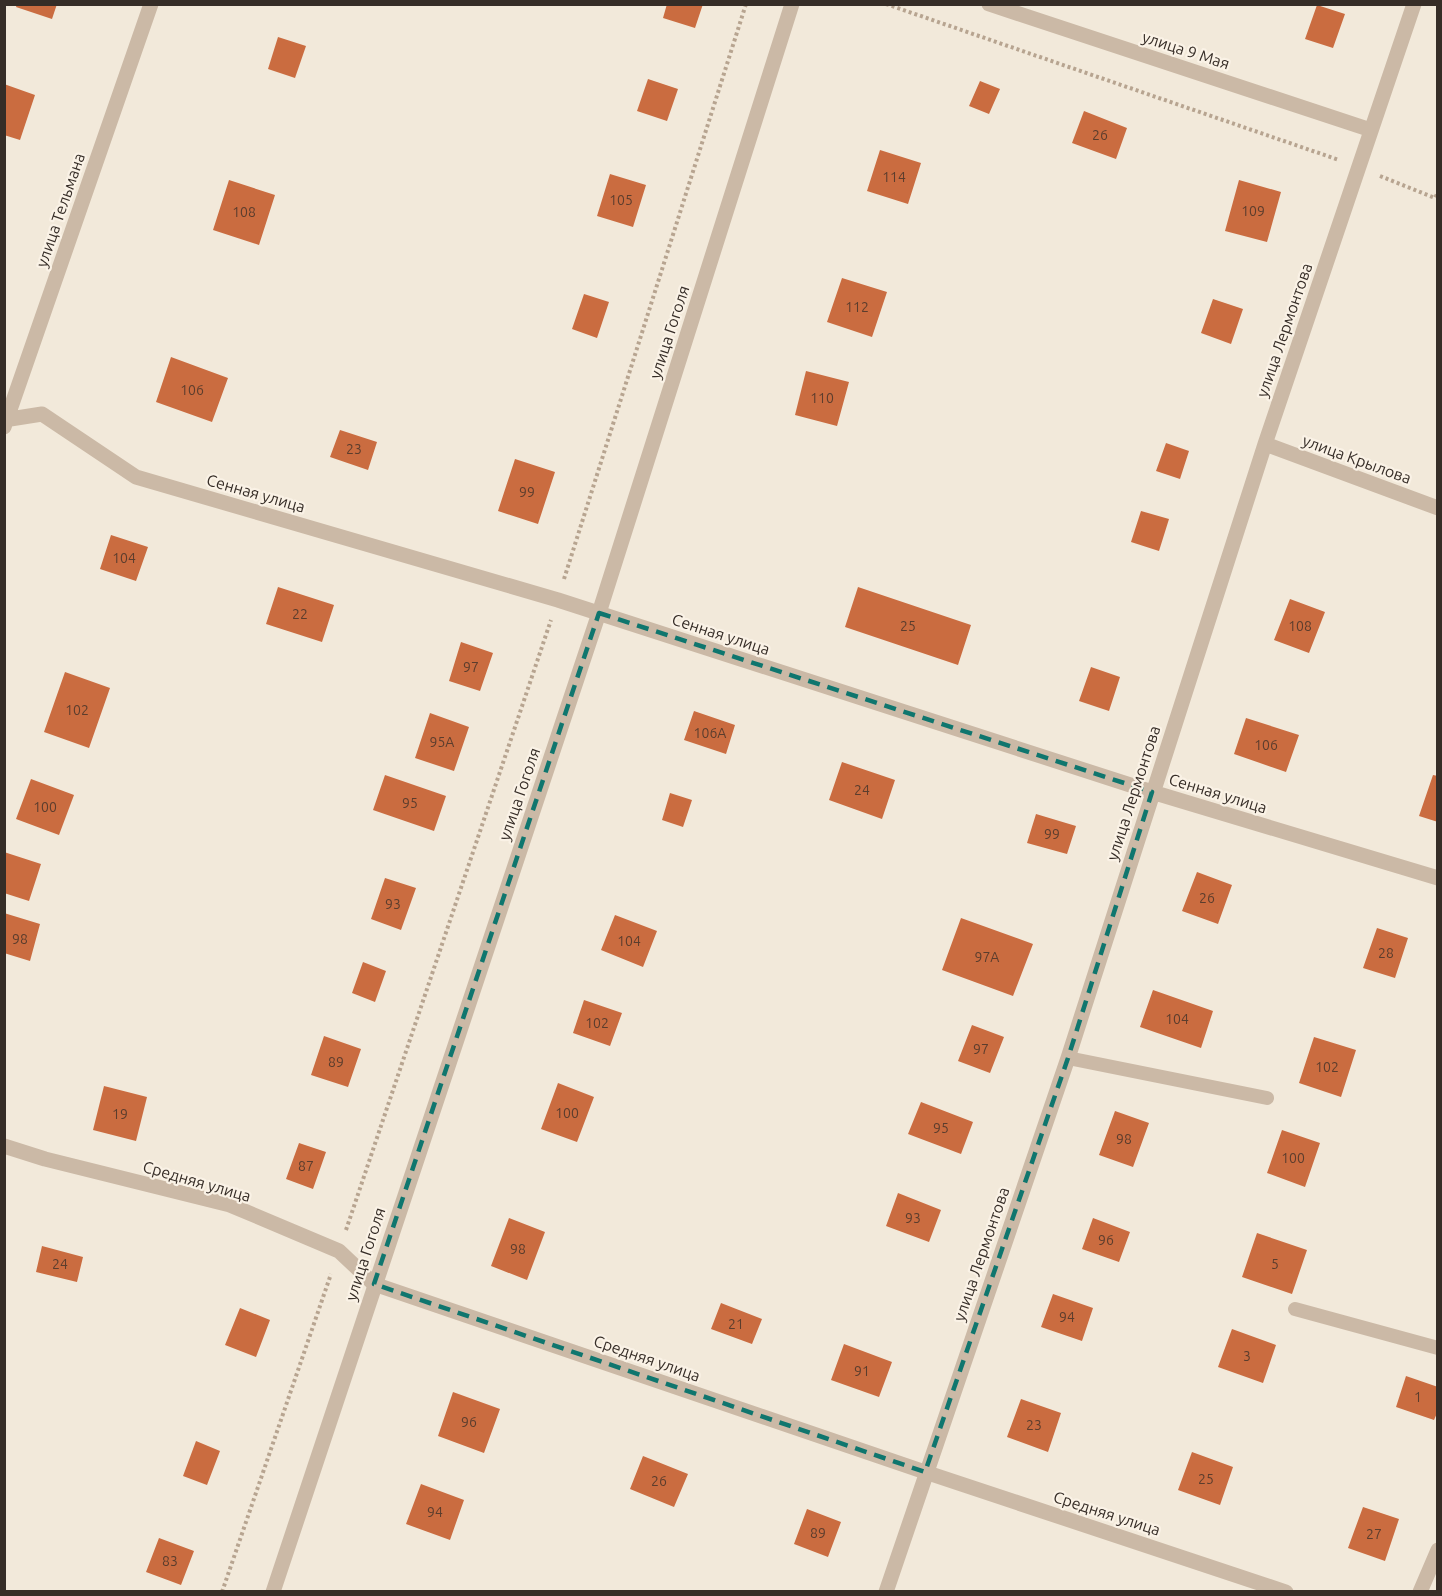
<svg xmlns="http://www.w3.org/2000/svg" width="1442" height="1596" font-family="Ubuntu,sans-serif">
<style>
.building{fill:#ca6c40}
.lines{fill:none;stroke-linecap:round;stroke-linejoin:round}
.path{stroke:#b7a490;stroke-width:4;stroke-dasharray:3 3;stroke-linecap:butt}
.service{stroke:#cbb9a6;stroke-width:14}
.minor{stroke:#cbb9a6;stroke-width:15}
.tertiary{stroke:#cbb9a6;stroke-width:15}
.marked{fill:none;stroke:#0f766e;stroke-width:4.5;stroke-dasharray:12 8;stroke-linejoin:round}
.labels{text-anchor:middle;dominant-baseline:central;stroke-width:4.5;stroke-linejoin:round;paint-order:stroke}
.number-label{font-size:14px;fill:#5b3d2d}
.street-label{font-size:16px;fill:#362d27;stroke:#faf2e6}
</style>
<rect width="100%" height="100%" fill="#f2e9da"/>
<path class="building" d="M17,4H57L52,19L16,7Z
M667,4H703L695,28L663,18Z
M1317,5L1345,14L1333,48L1305,39Z
M278,37L306,46L295,78L268,69Z
M648,79L678,89L667,121L637,111Z
M980,81L1000,89L989,114L969,106Z
M4,84L35,95L20,140L4,135Z
M1084,111L1127,128L1116,159L1072,143Z
M880,150L921,163L908,204L867,191Z
M610,174L646,185L633,227L597,216Z
M229,180L275,195L259,245L213,230Z
M1239,180L1281,192L1267,242L1225,231Z
M842,278L887,292L872,337L827,322Z
M584,294L609,302L597,338L572,329Z
M1213,299L1243,309L1231,344L1201,333Z
M171,357L228,378L212,422L156,402Z
M806,371L849,382L837,426L795,415Z
M340,430L377,442L368,470L330,457Z
M1166,443L1189,451L1180,479L1156,471Z
M515,459L555,472L538,524L498,511Z
M1141,511L1169,519L1159,551L1131,542Z
M111,535L148,547L136,581L100,569Z
M278,587L334,605L322,642L266,624Z
M858,587L971,625L958,665L845,627Z
M1290,599L1325,612L1309,653L1274,640Z
M461,642L493,653L480,691L449,681Z
M1091,667L1120,677L1109,711L1079,701Z
M65,672L110,688L89,748L44,732Z
M694,711L735,725L726,754L684,740Z
M430,713L469,727L454,771L415,758Z
M1246,718L1299,735L1286,772L1234,754Z
M842,762L895,780L882,819L829,800Z
M385,775L446,796L434,831L373,810Z
M1433,775L1438,776V822L1419,816Z
M31,779L74,795L59,835L16,819Z
M670,793L692,800L683,827L662,820Z
M1036,814L1076,826L1067,854L1027,843Z
M4,852L41,864L29,901L4,893Z
M1197,872L1232,885L1218,924L1182,911Z
M385,878L416,888L401,930L371,919Z
M4,913L40,924L30,961L4,953Z
M615,915L657,931L643,967L601,950Z
M961,918L1033,944L1013,996L942,970Z
M1377,928L1408,938L1395,978L1363,968Z
M363,962L386,971L375,1002L352,993Z
M1153,990L1213,1011L1201,1048L1140,1027Z
M584,1000L622,1013L610,1046L573,1033Z
M972,1025L1004,1037L990,1073L958,1061Z
M324,1036L361,1049L348,1087L311,1075Z
M1314,1037L1356,1050L1341,1097L1299,1083Z
M558,1083L594,1097L577,1142L541,1129Z
M104,1086L147,1097L136,1141L93,1130Z
M921,1102L973,1122L961,1154L908,1134Z
M1115,1111L1149,1123L1133,1167L1099,1155Z
M1282,1130L1320,1143L1305,1187L1267,1173Z
M299,1143L326,1152L313,1189L286,1179Z
M898,1193L941,1210L929,1242L886,1226Z
M509,1218L545,1232L527,1280L491,1266Z
M1093,1218L1130,1232L1119,1262L1082,1249Z
M1257,1233L1307,1250L1292,1294L1242,1277Z
M42,1246L83,1257L77,1282L36,1272Z
M1053,1294L1093,1308L1082,1341L1041,1327Z
M721,1303L762,1319L752,1344L711,1329Z
M240,1308L270,1320L256,1357L225,1345Z
M1232,1329L1276,1345L1263,1383L1218,1367Z
M844,1344L892,1362L879,1397L831,1380Z
M1406,1376L1438,1387V1411L1434,1420L1396,1407Z
M453,1392L500,1409L484,1453L438,1436Z
M1021,1399L1061,1413L1048,1452L1007,1437Z
M196,1441L220,1451L207,1485L183,1476Z
M1192,1452L1233,1467L1220,1505L1178,1490Z
M643,1456L688,1474L674,1507L630,1489Z
M421,1484L464,1500L450,1540L406,1524Z
M1363,1507L1399,1519L1385,1561L1348,1548Z
M807,1509L841,1522L828,1557L794,1544Z
M159,1538L194,1551L181,1585L146,1572Z"/>
<g class="lines">
<path class="path" d="M886,4L1339,160
M1380,176L1435,198L1438,192
M564,579L746,4
M346,1230L551,620
M222,1592L331,1274"/>
<path class="service" d="M1068,1058L1267,1098
M1295,1309L1438,1348"/>
<path class="minor" d="M989,4L1371,130
M4,420L42,414L136,477L558,600L1152,792L1438,878
M4,427L151,4
M1265,444L1438,508
M4,1146L45,1159L230,1205L339,1251L374,1284L925,1472L1286,1592
M886,1592L1068,1058L1265,444L1414,4
M1420,1592L1438,1550"/>
<path class="tertiary" d="M273,1592L599,613L792,4"/>
</g>
<path class="marked" d="M599,613L1152,792L1068,1058L925,1472L374,1284Z"/>
<g class="labels">
<g class="number-label">
<text x="1100" y="135">26</text>
<text x="894" y="177">114</text>
<text x="621" y="200">105</text>
<text x="1253" y="211">109</text>
<text x="244" y="212">108</text>
<text x="857" y="307">112</text>
<text x="192" y="390">106</text>
<text x="822" y="398">110</text>
<text x="354" y="449">23</text>
<text x="527" y="492">99</text>
<text x="124" y="558">104</text>
<text x="300" y="614">22</text>
<text x="908" y="626">25</text>
<text x="1300" y="626">108</text>
<text x="471" y="667">97</text>
<text x="77" y="710">102</text>
<text x="710" y="733">106А</text>
<text x="442" y="742">95А</text>
<text x="1266" y="745">106</text>
<text x="862" y="790">24</text>
<text x="410" y="803">95</text>
<text x="45" y="807">100</text>
<text x="1052" y="834">99</text>
<text x="1207" y="898">26</text>
<text x="393" y="904">93</text>
<text x="20" y="939">98</text>
<text x="629" y="941">104</text>
<text x="1386" y="953">28</text>
<text x="987" y="957">97А</text>
<text x="1177" y="1019">104</text>
<text x="597" y="1023">102</text>
<text x="981" y="1049">97</text>
<text x="336" y="1062">89</text>
<text x="1327" y="1067">102</text>
<text x="567" y="1113">100</text>
<text x="120" y="1114">19</text>
<text x="941" y="1128">95</text>
<text x="1124" y="1139">98</text>
<text x="1293" y="1158">100</text>
<text x="306" y="1166">87</text>
<text x="913" y="1218">93</text>
<text x="1106" y="1240">96</text>
<text x="518" y="1249">98</text>
<text x="60" y="1264">24</text>
<text x="1275" y="1264">5</text>
<text x="1067" y="1317">94</text>
<text x="736" y="1324">21</text>
<text x="1247" y="1356">3</text>
<text x="862" y="1371">91</text>
<text x="1418" y="1397">1</text>
<text x="469" y="1422">96</text>
<text x="1034" y="1425">23</text>
<text x="1206" y="1479">25</text>
<text x="659" y="1481">26</text>
<text x="435" y="1512">94</text>
<text x="818" y="1533">89</text>
<text x="1374" y="1534">27</text>
<text x="170" y="1561">83</text>
</g>
<g class="street-label">
<text transform="translate(1186 50) rotate(18)">улица 9 Мая</text>
<text transform="translate(60 210) rotate(-71)">улица Тельмана</text>
<text transform="translate(1284 330) rotate(-71)">улица Лермонтова</text>
<text transform="translate(669 332) rotate(-72)">улица Гоголя</text>
<text transform="translate(1357 459) rotate(20)">улица Крылова</text>
<text transform="translate(256 493) rotate(16)">Сенная улица</text>
<text transform="translate(721 634) rotate(18)">Сенная улица</text>
<text transform="translate(1133 793) rotate(-72)">улица Лермонтова</text>
<text transform="translate(1218 793) rotate(17)">Сенная улица</text>
<text transform="translate(519 794) rotate(-71)">улица Гоголя</text>
<text transform="translate(197 1181) rotate(16)">Средняя улица</text>
<text transform="translate(365 1254) rotate(-72)">улица Гоголя</text>
<text transform="translate(981 1254) rotate(-71)">улица Лермонтова</text>
<text transform="translate(647 1358) rotate(19)">Средняя улица</text>
<text transform="translate(1107 1513) rotate(18)">Средняя улица</text>
</g>
</g>
<rect width="1442" height="1596" fill="none" stroke="#362d27" stroke-width="12"/>
</svg>
